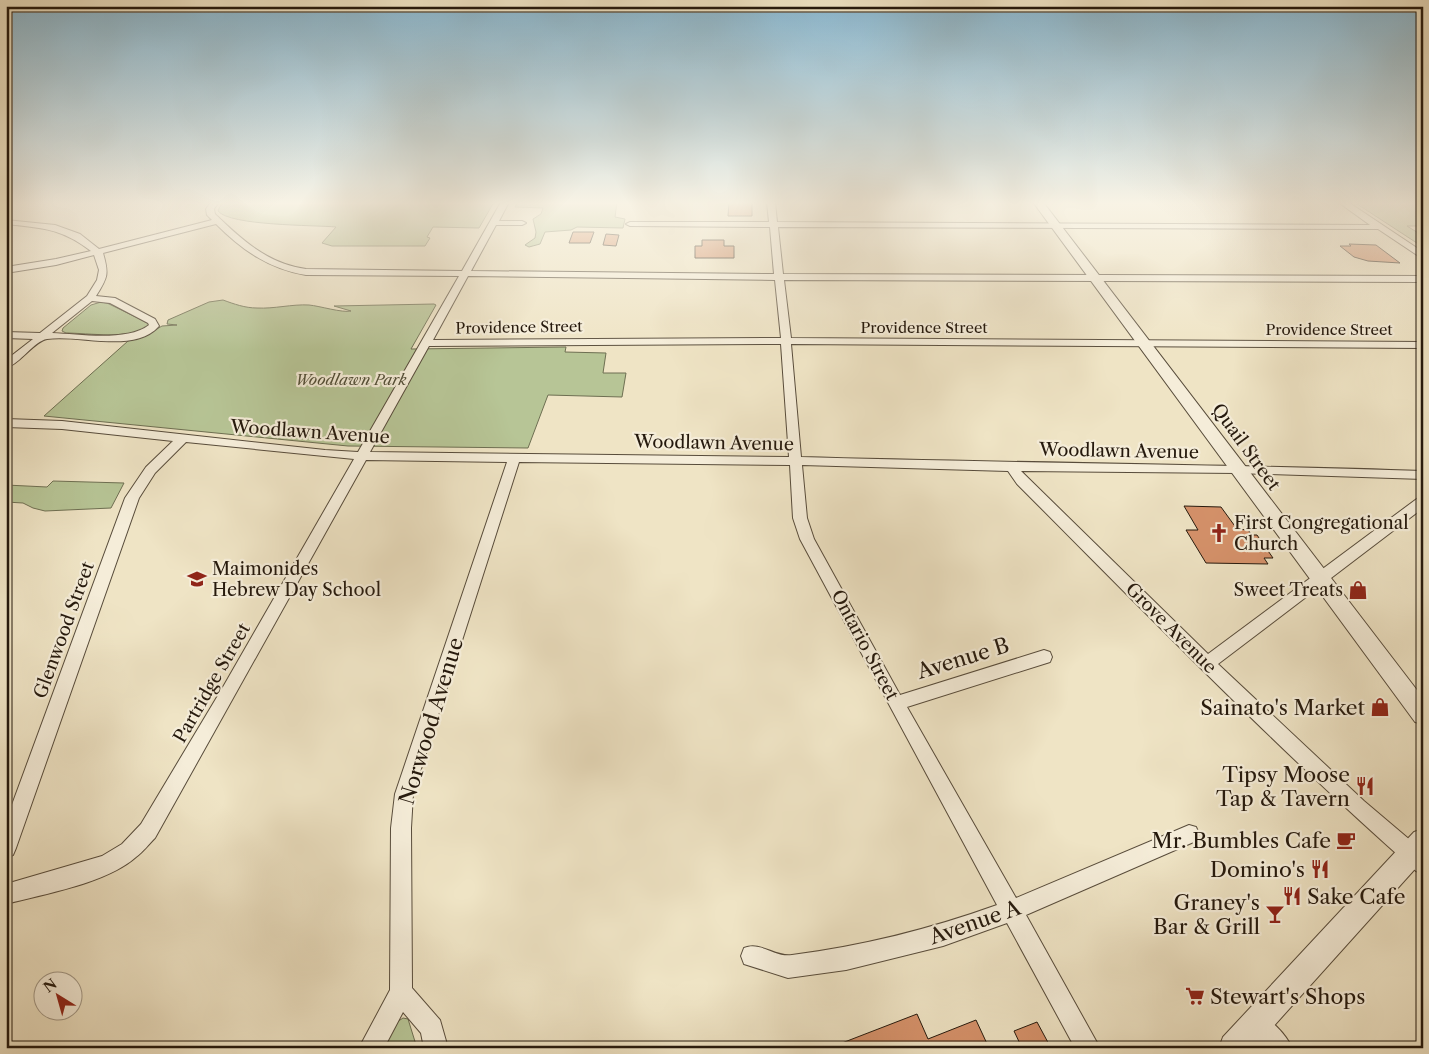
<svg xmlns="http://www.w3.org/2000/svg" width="1429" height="1054" font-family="'Libre Caslon Text',serif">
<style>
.green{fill:#b7c596;stroke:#6e6f52}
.building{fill:#d6926b;stroke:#25190d}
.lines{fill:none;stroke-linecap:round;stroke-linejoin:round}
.minor-casing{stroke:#584c3b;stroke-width:2}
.tertiary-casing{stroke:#584c3b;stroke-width:2}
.minor{fill:#f5edd9;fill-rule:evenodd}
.tertiary{fill:#f5edd9;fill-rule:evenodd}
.labels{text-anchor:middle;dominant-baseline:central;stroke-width:4.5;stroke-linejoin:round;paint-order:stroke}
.far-street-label{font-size:15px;fill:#25190d;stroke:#f5edd9}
.far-park-label{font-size:15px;font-style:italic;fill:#514d36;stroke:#f5edd9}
.street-label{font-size:18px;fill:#25190d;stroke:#f5edd9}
.poi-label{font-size:18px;fill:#25190d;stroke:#f5edd9;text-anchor:start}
.near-street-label{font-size:21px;fill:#25190d;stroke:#f5edd9}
.near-poi-label{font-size:21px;fill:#25190d;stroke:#f5edd9;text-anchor:end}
</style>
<rect width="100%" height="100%" fill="#efe4c5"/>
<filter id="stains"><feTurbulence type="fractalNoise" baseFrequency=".004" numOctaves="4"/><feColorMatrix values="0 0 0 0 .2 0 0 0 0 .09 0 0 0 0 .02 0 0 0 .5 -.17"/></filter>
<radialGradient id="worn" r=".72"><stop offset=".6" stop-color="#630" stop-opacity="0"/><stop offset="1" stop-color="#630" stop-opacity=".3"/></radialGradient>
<path class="green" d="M222,202H494L479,228L433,227L427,237L430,238L425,246H332L322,243L336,227C314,225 230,226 218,211Z
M518,202H617L615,217L625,219L623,228L577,227L571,230L545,232L540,244L529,247L525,245L535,238L536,232L533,219L541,214L543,208L515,207Z
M1354,202H1423V213L1420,214L1423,216V226H1407L1423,236V247Z
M223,300C234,304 245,308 257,308C274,309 292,304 309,305C320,306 342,313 351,311L334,306L434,304L436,305L411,349L566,347L565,352L606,353L603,373H626L622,397L548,395L528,448L348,446L44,416L128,341L143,337L162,326L177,325L167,324L168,320L209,302Z
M101,302L107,303L148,323L149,326C132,340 87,333 66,333L62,331L63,328L91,305Z
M53,481L124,483L111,508L45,511L33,508L23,503L6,502V485L47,487Z
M403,1018L408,1019L417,1048H384L394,1024Z"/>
<path class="building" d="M729,202H752V216H728Z
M573,232H594L590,243H569Z
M606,234L619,235L616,246L603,245Z
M702,240H724V246H734V258H695V246H702Z
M1349,244L1376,245L1400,263L1368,261L1354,257L1340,246H1351Z
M1184,506L1221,507L1237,529L1248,530L1252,535H1257L1273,558H1264L1268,564L1206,563L1186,530H1198Z
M917,1014L928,1039L976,1020L989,1048H829Z
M1037,1022L1051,1048H1022L1014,1031Z"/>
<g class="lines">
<g class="minor-casing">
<path id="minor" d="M211,202H219L214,209L215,214C242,240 268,264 306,269L462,271L501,202H509L499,221H522L526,223L522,225H496L471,271L774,274L770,227L630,226L626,224L630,222H769L767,202H775L777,222L1370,225L1338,202H1348L1423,252V259L1378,229L778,227L783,274L1423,276V282L784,280L791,338L1423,342V348L791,344L801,457C1009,463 1216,464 1423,471V479L1237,473L1021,471L1208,654L1418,498L1423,497V508L1218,664L1364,801L1423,851V874L1416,871C1277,749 1148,615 1017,484L1008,471L802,465L807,518L814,539L900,695L1044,650L1050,652L1052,657L1050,662L907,707L1016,898L1189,825L1196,827L1199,834L1196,841L1026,915L1100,1048H1075L1007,923L943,946L846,970L788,978L744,964L741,956L744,948C761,941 775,958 792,955C863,946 930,929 997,905L800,539L793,518L790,465L519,462L413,794L411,828L412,988L440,1020L448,1048H424L421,1033L403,1012L384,1048H359L390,990L391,828L395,794L507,462L366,460L155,838C149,844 143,852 136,857C107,883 44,894 6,904V884L102,856L122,844L141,824L223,687L354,459L186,442L155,473L139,498L16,848L13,855L6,858V821L125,498L146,467L173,441L62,429L6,427V419L62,421L325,450L358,452L459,276L306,275C269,269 242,250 216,224L103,253C109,274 108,277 96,296L115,298L155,319L159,326C135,354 79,334 47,339C34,341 20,364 6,368V360L33,339L6,338V332L40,333L87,296L97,280L99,270L94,255L56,265L6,273V267L56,259L91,251C61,228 42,228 6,224V220L55,225L80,234L99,249L212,220L207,215L206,209ZM468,276L775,280L781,338L433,340ZM92,301L110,303L148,323L149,325C127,342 79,334 52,333ZM781,344L789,457L370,452L429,346Z
M1256,1012C1270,1018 1286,1034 1292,1048H1263L1248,1032L1244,1024L1248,1016Z"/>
</g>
<g class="tertiary-casing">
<path id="tertiary" d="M1033,202H1043L1423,698V724L1415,722Z
M1423,829V860L1254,1048H1219L1223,1037L1414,832Z"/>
</g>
<use href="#minor" class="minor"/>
<use href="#tertiary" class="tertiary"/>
</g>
<linearGradient id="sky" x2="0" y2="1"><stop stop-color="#89b8d1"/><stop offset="0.58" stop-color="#f8f3e5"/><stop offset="1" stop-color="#f8f3e5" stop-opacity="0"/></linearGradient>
<rect width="1429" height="350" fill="url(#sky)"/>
<defs>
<g id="church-bare" transform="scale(1.5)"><path d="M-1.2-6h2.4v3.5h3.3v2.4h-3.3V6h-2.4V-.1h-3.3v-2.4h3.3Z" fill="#8f2418" stroke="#f5edd9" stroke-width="2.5" paint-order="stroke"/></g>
<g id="school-bare" transform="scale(1.5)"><path d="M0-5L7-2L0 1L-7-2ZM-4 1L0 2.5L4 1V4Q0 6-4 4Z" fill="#8f2418" stroke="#f5edd9" stroke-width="2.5" paint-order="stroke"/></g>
<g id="shop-bare" transform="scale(1.5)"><path d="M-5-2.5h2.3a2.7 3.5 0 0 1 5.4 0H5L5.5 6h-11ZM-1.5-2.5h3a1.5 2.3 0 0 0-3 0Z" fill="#8f2418" stroke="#f5edd9" stroke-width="2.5" paint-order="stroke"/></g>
<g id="restaurant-bare" transform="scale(1.5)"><path d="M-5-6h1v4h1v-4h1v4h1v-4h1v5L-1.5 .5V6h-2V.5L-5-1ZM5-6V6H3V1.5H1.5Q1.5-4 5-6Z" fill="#8f2418" stroke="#f5edd9" stroke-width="2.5" paint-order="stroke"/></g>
<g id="cafe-bare" transform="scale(1.5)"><path d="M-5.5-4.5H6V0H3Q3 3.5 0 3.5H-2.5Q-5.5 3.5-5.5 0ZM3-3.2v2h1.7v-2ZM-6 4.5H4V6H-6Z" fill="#8f2418" stroke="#f5edd9" stroke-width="2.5" paint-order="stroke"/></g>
<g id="bar-bare" transform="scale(1.5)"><path d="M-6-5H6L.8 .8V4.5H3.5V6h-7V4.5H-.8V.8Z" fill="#8f2418" stroke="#f5edd9" stroke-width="2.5" paint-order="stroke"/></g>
<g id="supermarket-bare" transform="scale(1.5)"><path d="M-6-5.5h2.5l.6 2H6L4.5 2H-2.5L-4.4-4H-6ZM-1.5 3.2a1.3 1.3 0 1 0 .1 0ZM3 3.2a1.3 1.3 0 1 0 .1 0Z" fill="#8f2418" stroke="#f5edd9" stroke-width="2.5" paint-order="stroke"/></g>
</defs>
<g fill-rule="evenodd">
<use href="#church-bare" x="1219" y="533"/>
<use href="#school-bare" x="197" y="579"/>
<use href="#shop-bare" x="1358" y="590"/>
<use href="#shop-bare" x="1380" y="707"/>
<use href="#restaurant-bare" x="1365" y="786"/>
<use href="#cafe-bare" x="1346" y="840"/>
<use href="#restaurant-bare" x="1320" y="869"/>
<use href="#restaurant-bare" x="1292" y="896"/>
<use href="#bar-bare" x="1275" y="914"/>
<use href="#supermarket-bare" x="1195" y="996"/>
</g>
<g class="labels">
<g class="far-street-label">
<text transform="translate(519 327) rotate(-1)">Providence Street</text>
<text x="924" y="327">Providence Street</text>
<text x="1329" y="329">Providence Street</text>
</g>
<g class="far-park-label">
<text x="351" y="379">Woodlawn Park</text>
</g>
<g class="street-label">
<text transform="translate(310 432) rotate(4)">Woodlawn Avenue</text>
<text transform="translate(714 443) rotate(1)">Woodlawn Avenue</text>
<text transform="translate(1246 447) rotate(54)">Quail Street</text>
<text transform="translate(1119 451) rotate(1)">Woodlawn Avenue</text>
<text transform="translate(1171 628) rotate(45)">Grove Avenue</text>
<text transform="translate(64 630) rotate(-70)">Glenwood Street</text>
<text transform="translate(865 645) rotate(62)">Ontario Street</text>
<text transform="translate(212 683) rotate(-60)">Partridge Street</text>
</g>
<g class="poi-label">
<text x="1234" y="523">First Congregational<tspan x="1234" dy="21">Church</tspan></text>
<text x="212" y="569">Maimonides<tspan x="212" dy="21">Hebrew Day School</tspan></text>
<text x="1343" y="590" text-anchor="end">Sweet Treats</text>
</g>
<g class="near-street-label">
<text transform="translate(963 658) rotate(-17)">Avenue B</text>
<text transform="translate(431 721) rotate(-73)">Norwood Avenue</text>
<text transform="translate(975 922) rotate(-19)">Avenue A</text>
</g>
<g class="near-poi-label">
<text x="1365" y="707">Sainato's Market</text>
<text x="1350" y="774">Tipsy Moose<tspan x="1350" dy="24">Tap &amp; Tavern</tspan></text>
<text x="1331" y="840">Mr. Bumbles Cafe</text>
<text x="1305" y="869">Domino's</text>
<text x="1307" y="896" text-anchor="start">Sake Cafe</text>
<text x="1260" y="902">Graney's<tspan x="1260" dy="24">Bar &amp; Grill</tspan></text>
<text x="1210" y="996" text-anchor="start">Stewart's Shops</text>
</g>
</g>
<rect width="1429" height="1054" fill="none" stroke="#efe4c5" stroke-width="25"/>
<rect x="8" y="8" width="1414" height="1039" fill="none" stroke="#25190d" stroke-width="2.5"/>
<rect x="12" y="12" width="1404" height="1029" fill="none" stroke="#25190d"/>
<g transform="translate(58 996) rotate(323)"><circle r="24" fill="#f5edd9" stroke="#a29887"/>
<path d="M0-4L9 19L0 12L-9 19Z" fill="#8f2418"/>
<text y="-8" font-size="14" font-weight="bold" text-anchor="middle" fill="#25190d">N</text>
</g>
<rect width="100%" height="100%" filter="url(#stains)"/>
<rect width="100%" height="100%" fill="url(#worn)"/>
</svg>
